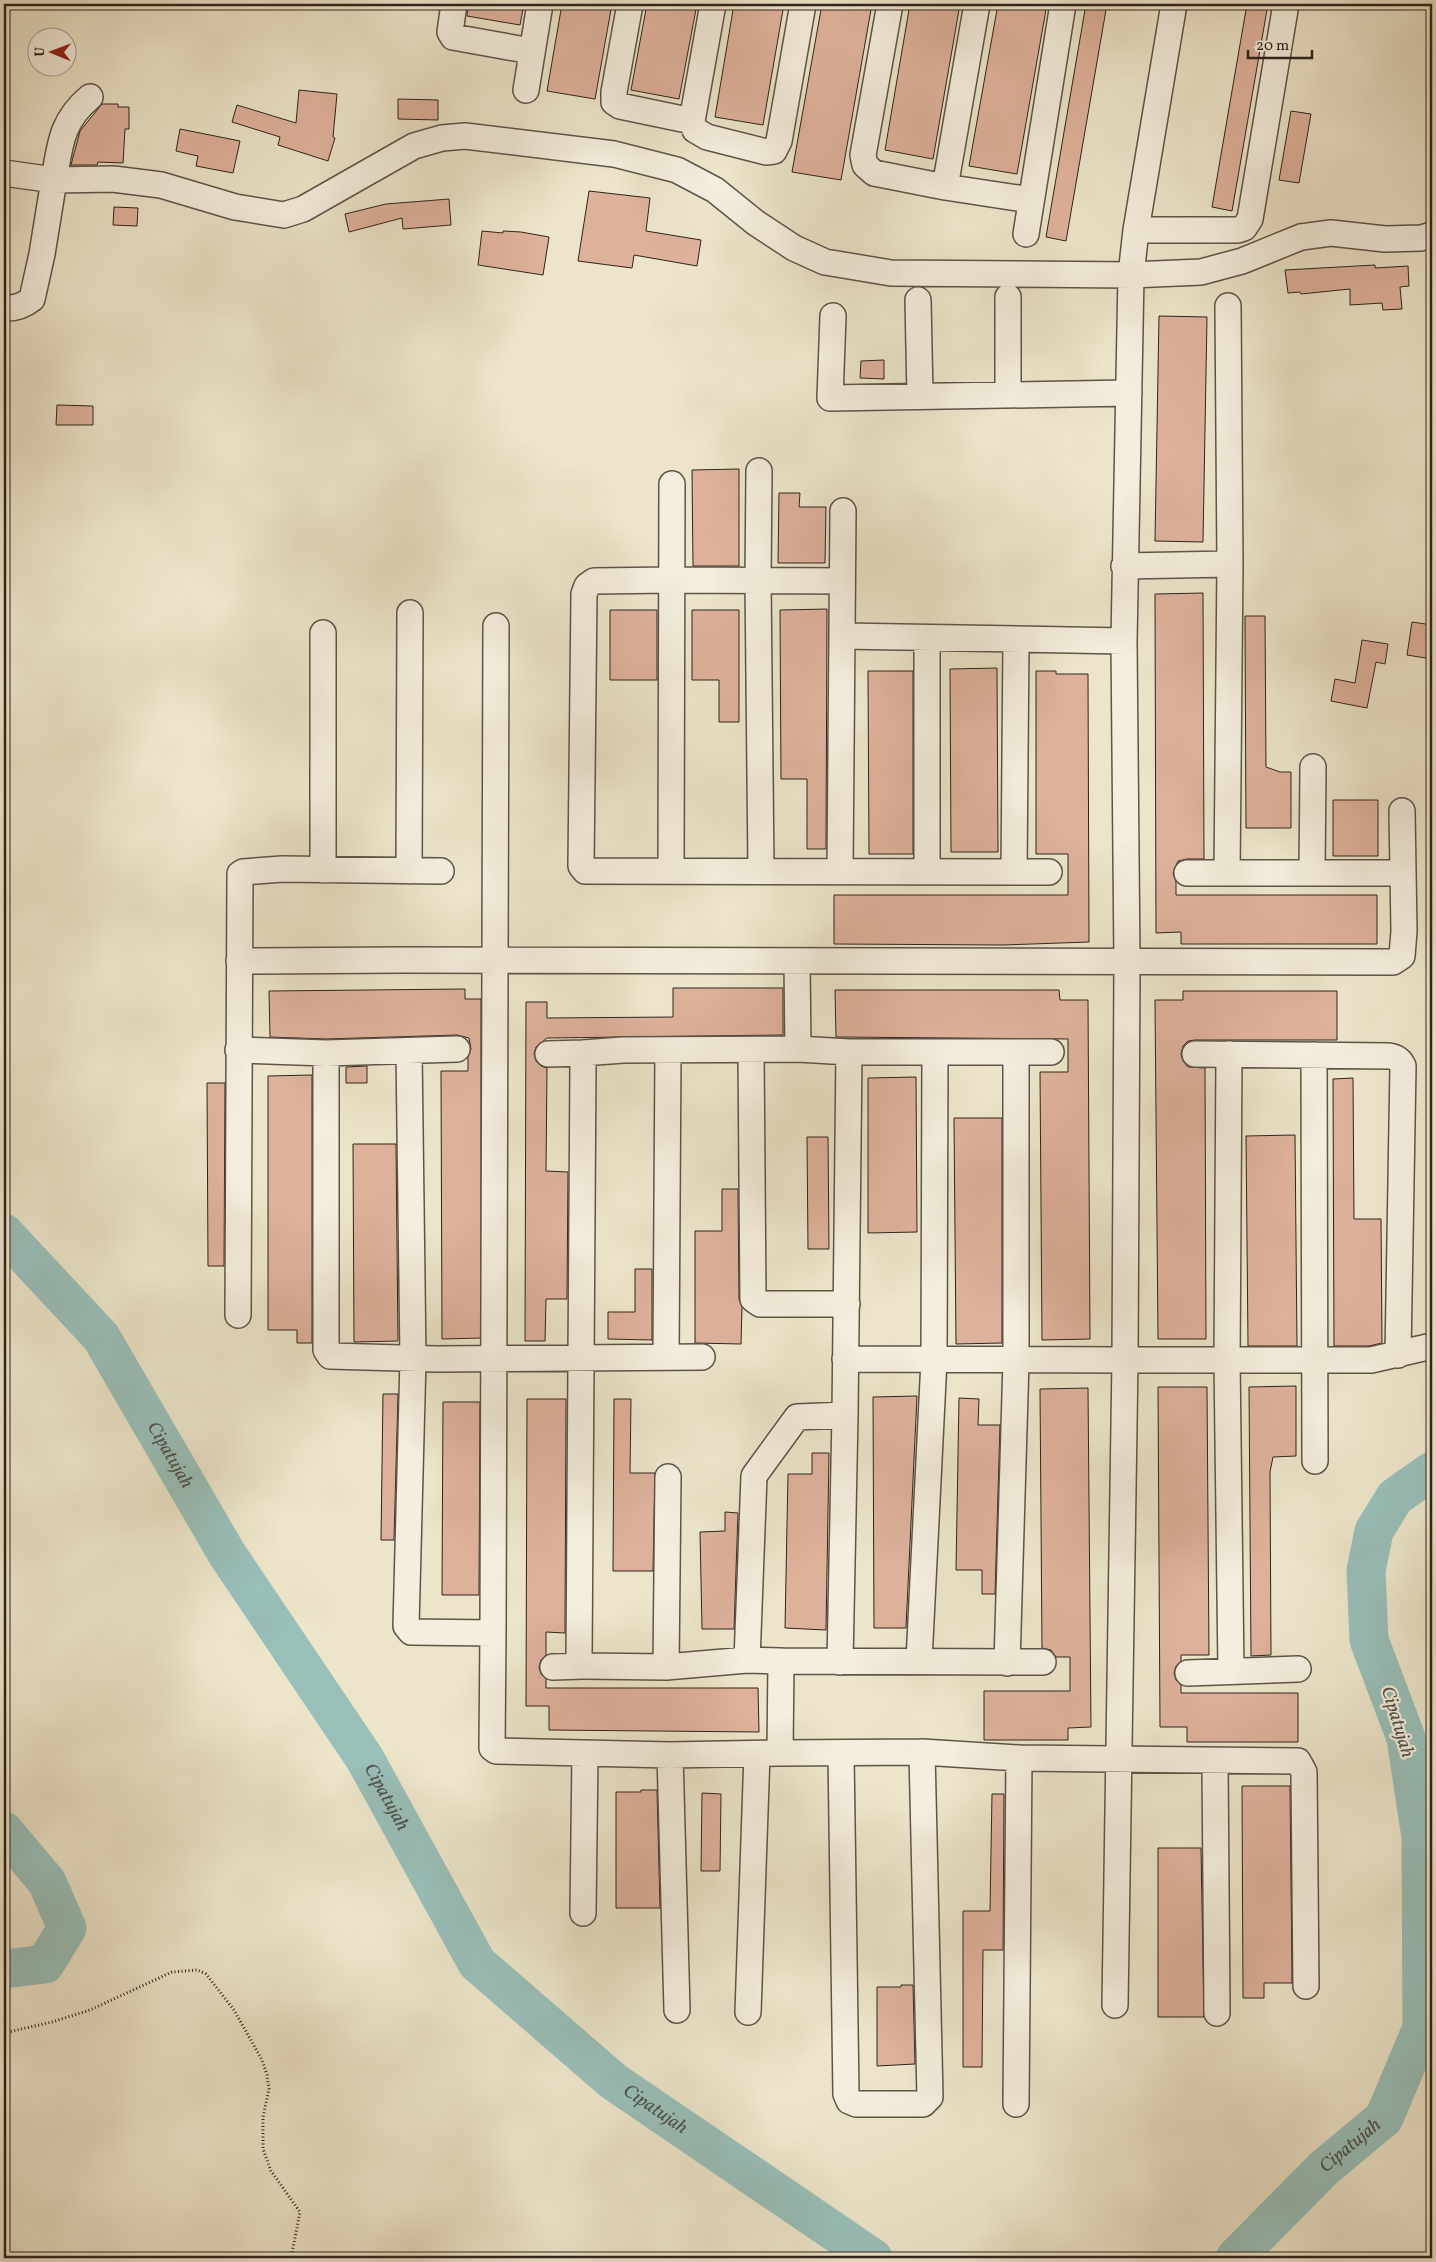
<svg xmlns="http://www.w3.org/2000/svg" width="1436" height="2262" font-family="Vollkorn,serif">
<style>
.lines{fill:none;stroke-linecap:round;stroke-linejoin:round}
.river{stroke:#99bfb9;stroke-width:39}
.building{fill:#deb19b;stroke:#2e241c}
.minor-casing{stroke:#5e5448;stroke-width:28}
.path{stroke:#2e241c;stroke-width:3;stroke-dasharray:1 2.5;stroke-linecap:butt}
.minor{stroke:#f3eedd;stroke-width:25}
.labels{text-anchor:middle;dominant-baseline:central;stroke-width:4.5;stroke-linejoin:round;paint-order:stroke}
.water-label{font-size:19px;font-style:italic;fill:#4e524b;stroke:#f3eedd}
</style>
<rect width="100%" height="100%" fill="#ece5ca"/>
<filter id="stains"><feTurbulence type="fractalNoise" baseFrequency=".004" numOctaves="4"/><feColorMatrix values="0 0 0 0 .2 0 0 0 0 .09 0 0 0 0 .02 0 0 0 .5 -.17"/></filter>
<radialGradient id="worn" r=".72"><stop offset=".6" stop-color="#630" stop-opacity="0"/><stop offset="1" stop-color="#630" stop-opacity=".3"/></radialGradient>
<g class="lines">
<g class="river">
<path id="s1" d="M4,1233L101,1337L227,1554L365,1759L477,1963L613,2081L873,2258"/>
<path d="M4,1831L47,1882L67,1928L45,1964L4,1969"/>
<path id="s2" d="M1235,2258L1324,2168L1384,2118L1422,2028L1421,1837L1406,1738L1369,1640L1366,1571L1374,1531L1395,1497L1432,1471"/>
</g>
</g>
<path class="building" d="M468,4H524L520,25L467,16Z
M562,4H612L595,99L547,91Z
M647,4H697L679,99L631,90Z
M734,4H784L763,125L715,117Z
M822,4H872L841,180L792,172Z
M910,4H960L933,159L885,150Z
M998,4H1047L1017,174L969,166Z
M1086,4H1107L1066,241L1046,237Z
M1247,4H1268L1232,211L1212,207Z
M299,90L337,94L333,137L335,138L328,161L278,145L280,137L232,122L237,105L296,123Z
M398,99L438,100V120L398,119Z
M102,104H118V107H129V129H125L123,163L98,162L97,165H71L80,131Z
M1291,111L1311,114L1299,183L1279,180Z
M180,129L240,141L233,173L196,166L198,156L176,151Z
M589,191L650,198L646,231L701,240L697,266L634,255L632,268L578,261Z
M449,199L451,225L403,229L402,218L349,232L345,214L386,204Z
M114,207L138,208L137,226L113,225Z
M482,231L503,233V231L521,232L549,237L543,275L478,265Z
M1375,265V268L1408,266L1409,286L1400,287L1402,309L1383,310L1382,303L1350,305V289L1301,294L1300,292L1288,293L1285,270Z
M1159,316L1207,317L1203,542L1155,541Z
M884,360V379L860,378L861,361Z
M57,405L93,406V425H56Z
M739,469V566H693L692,470Z
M779,493H800L799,507H826L825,563H778Z
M1203,593L1204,859H1187L1178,861L1173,873L1176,882V895H1377V944H1181V932L1156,933L1155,594Z
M827,609L826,849H807V779H781L780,610Z
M610,610H657V680H610Z
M692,610H739V722H719V680H692Z
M1245,616H1265L1266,767L1280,772H1291V828H1246Z
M1412,622L1432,625V659L1407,655Z
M1362,640L1388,644L1385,664L1376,662L1367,708L1331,701L1335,679L1355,683Z
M997,668L998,852H951L950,669Z
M868,671H913V854H869Z
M1036,671H1056V674H1088L1089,942L1003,945L834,944V895H1068V854H1036Z
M1333,800H1378V856H1333Z
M673,988H783V1035L547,1038L536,1047L534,1054L536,1061L541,1066L547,1068L546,1171L568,1172L567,1299H546L545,1341H525L526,1002H547V1018L673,1017Z
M465,989V999H481V1338L442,1339L441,1071H468V1057L471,1049L469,1038L457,1035L326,1039L270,1037L269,991Z
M835,990H1059L1060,1000H1088L1090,1339L1042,1340L1040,1072H1068V1039L836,1037Z
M1183,991H1337V1040H1195L1188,1041L1183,1046L1181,1054L1183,1061L1188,1067L1205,1068L1206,1339H1158L1155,1000H1183Z
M367,1066V1083H346V1067Z
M312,1075V1343H297V1330H268V1076Z
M916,1077L917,1232L868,1233V1078Z
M1353,1078L1354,1219H1381L1382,1343L1369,1346H1334L1333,1079Z
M207,1083H225L224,1266H208Z
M954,1118H1002V1343L956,1344Z
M1295,1135L1297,1346H1248L1246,1136Z
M807,1137H828L829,1249H808Z
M353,1144H396L398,1341L354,1342Z
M722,1189H738L739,1299L742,1307L741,1344L695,1343V1231H722Z
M635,1269H652V1340L608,1339V1312H635Z
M1296,1386V1456L1273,1457L1270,1472L1271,1655L1251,1656L1249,1387Z
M1158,1387H1207L1209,1655H1181V1661L1176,1666L1174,1673L1176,1680L1181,1685V1693H1298V1742H1187V1727H1160Z
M1088,1388L1091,1727L1068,1728V1740H984V1691H1070V1657H1056L1051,1650L1042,1648L1040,1389Z
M383,1394H398L394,1540H381Z
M917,1396L906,1628H874L873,1397Z
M959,1398L979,1399L978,1425H1000L995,1594H982V1570H956Z
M527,1399H566L565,1633L546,1632V1655L541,1660L539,1667L541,1674L546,1679V1688H758L759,1732L549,1730V1706H526Z
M614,1399H631L630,1473H655L653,1571H613Z
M443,1402H480L479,1595H442Z
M812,1453H829L826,1630L785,1628L788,1474H812Z
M725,1512L738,1513L734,1629H702L700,1532L725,1531Z
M1242,1786H1290L1292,1983H1264V1998H1243Z
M641,1790H657L660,1908H616V1792H641Z
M702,1793L721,1794L720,1871H701Z
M992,1794H1004L1003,1950H983L982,2067H963V1911H990Z
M1158,1848H1201L1204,2017H1158Z
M901,1985H913L915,2064L877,2066V1987H901Z"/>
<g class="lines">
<g class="minor-casing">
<path id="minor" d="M454,4L450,32L453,37L531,51
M630,4L614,92V102L620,106L692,121L695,130L707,137L766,152L774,151L779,141L803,4
M890,4L863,155L865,165L874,173L945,187L1031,200
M1174,4L1136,230L1131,275L1124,641L1127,963L1125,1360H1371L1432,1346
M526,90L540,4
M692,121L713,4
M4,173L54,180C60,145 61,121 90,97
M945,187L977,4
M1136,230H1238L1244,228L1250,219L1286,4
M1026,234L1063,4
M1008,297V395
M918,300L920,396
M4,308C15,309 23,306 32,299L42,254L54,180L113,179L161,185L235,207L284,215L303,209L414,146L442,138L465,136L614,154L677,170L715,190L756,223L794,248L825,262L891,273L1131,275L1201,272L1242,261L1301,237L1331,233L1385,239L1421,238L1432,235
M833,316L830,398L1129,393
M759,471L758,581L761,871
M1124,566L1230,564
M842,581L671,580L594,581L587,586L584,594L581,866L585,871L1049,872
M843,636L1124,641
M927,639V872
M323,870V633
M671,870L672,484
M409,871L410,613
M840,871L843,511
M1014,872L1016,640
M1187,873H1403
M1227,873L1230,564L1228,306
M1312,873L1313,767
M239,961L402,960L1393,962L1402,956L1404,931L1402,811
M798,1049L849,1052H1051
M238,1050L326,1053L457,1049
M751,1050L753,1299L760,1304H847
M409,1051L413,1359L406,1626L411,1632L493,1633C497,1298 494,962 496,626
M326,1053V1350L330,1356L436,1359L702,1357
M548,1054L583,1053
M1195,1054L1389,1056C1396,1057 1400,1059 1403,1066L1398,1355
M1229,1054L1227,1361L1231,1671
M1314,1055L1315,1461
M238,1315L240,874L243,872L282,869L441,871
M666,1357L668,1050
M845,1359L1125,1360L1115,2005
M493,1633L492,1748L496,1751L670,1755L780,1753L781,1661L747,1660L666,1667L584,1666L579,1661L583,1062V1053L623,1050L798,1049L797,961
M747,1660L754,1476L797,1417L845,1415
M781,1661L1043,1662
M919,1661L934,1360L935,1052
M840,1662L845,1415L849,1052
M1007,1663L1016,1361V1053
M553,1667L583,1666
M666,1667L668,1477
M1188,1673L1298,1669
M780,1753L922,1752
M841,1754L846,2094L849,2101L856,2104H923L930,2097L922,1752L1019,1758
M670,1755L677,2010
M1215,1761L1217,2013
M583,1913L585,1754
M748,2012L757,1754
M1016,2104L1019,1758L1298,1761L1304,1772L1306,1986"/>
</g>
<path class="path" d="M4,2033L52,2022L90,2010L172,1972L197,1970L206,1974L234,2010L262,2060L267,2075L269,2089L263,2117V2149L271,2171L300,2212L291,2258"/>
<use href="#minor" class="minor"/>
</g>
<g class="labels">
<g class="water-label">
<text stroke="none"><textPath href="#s1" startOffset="279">Cipatujah</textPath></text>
<text transform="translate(1397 1722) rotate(73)">Cipatujah</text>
<text stroke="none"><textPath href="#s1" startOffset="684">Cipatujah</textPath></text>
<text stroke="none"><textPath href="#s1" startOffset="1104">Cipatujah</textPath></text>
<text stroke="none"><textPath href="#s2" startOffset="161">Cipatujah</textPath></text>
</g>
</g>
<rect width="1436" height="2262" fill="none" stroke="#ece5ca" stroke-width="20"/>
<rect x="5" y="5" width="1426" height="2252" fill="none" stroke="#2e241c" stroke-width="2.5"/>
<rect x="10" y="10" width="1416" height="2242" fill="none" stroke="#2e241c"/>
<g transform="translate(52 52) rotate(271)"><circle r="24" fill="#f3eedd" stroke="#a49d90"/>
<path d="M0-4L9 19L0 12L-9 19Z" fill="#8f2418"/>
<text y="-8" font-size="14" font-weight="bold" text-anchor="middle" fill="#2e241c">U</text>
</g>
<path d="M1248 50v8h64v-8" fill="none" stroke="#2e241c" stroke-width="2.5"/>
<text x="1256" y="50" font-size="15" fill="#2e241c" stroke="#f3eedd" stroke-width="4" paint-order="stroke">20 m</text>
<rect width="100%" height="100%" filter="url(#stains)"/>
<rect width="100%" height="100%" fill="url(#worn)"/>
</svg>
